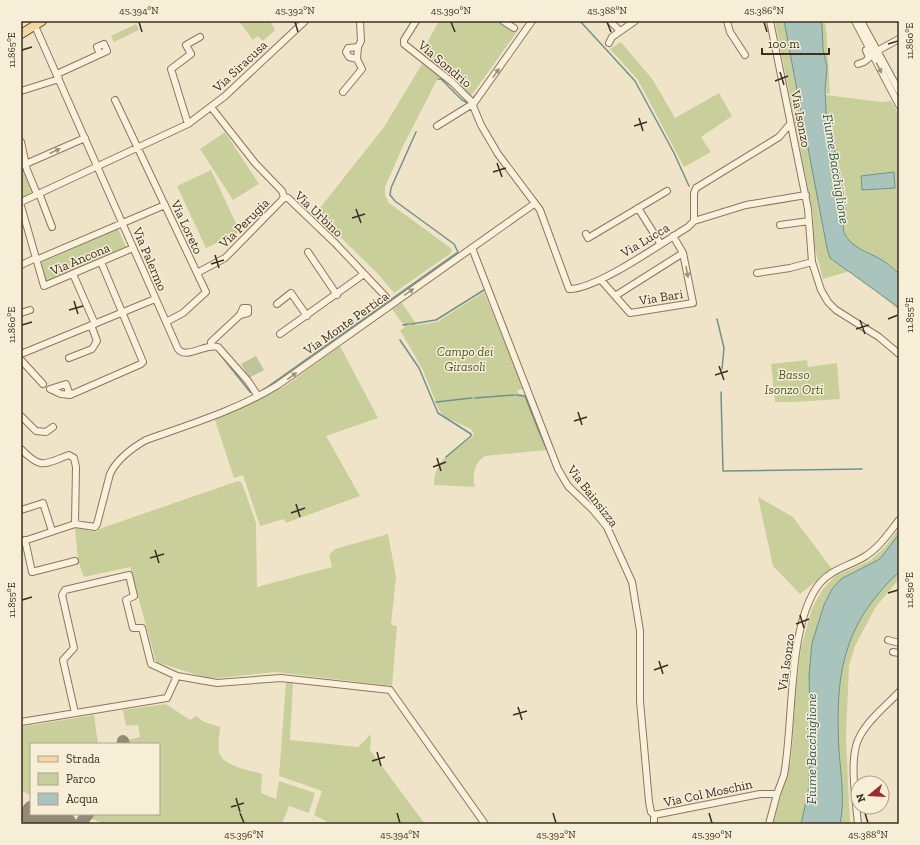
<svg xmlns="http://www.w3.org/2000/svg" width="920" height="845" font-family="'Zilla Slab',serif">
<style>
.green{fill:#c9cf9b}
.cemetery{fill:#bfc49a}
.water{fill:#a9c4bc;stroke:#6f938a}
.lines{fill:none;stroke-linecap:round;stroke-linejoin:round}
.stream{stroke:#6f938a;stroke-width:1.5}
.taxiway{stroke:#968974;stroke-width:12}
.runway{stroke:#968974;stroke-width:30}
.minor-casing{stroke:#8d765c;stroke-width:8}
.major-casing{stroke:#5b4430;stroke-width:10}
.minor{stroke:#faf1dc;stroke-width:6}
.major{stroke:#f3d9a0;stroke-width:8}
.oneway{fill:#9c907e}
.ticks{fill:none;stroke:#3d2e20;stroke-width:1.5}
.labels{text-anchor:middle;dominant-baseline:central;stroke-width:3;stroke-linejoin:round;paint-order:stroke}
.street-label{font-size:13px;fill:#3d2e20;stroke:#f7eed8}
.park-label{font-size:13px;font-style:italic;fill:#4d5a26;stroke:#f7eed8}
.water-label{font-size:14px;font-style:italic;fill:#2f5d5a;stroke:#f7eed8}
.neatline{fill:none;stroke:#3d2e20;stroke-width:1.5}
.ticks-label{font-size:10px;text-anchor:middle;fill:#3d2e20}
</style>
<rect width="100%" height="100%" fill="#f0e4c8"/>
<path class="green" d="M239,21H270L275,30L263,41L258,36L253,40Z
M439,21H496L516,33L471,96L446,73L421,54Z
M775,21H824L826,26L830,94L826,93V95L881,102L891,101L899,114V273C894,270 890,265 885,262C874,254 855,250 848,239C840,227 845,220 846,209C847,192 839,164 834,148L843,231C850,249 883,266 899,277V310L850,271L823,279L814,245L813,214Z
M136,24L139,30L114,42L111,36Z
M621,42L653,80L675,118L719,93L732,116L701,137L711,152L684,167L638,80L610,49Z
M422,64L439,76L403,146L385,187V195L389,203L452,249L451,253L394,293L379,275L316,213L384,127Z
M225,132L259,184L233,200L200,149Z
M24,169L34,193L21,199V170Z
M211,170L240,232L206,248L177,186Z
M118,229L127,249L46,283L40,263Z
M484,292L524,389L517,390L518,394L526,395L548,450L485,456C474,463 472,475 475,487L434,485C434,458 454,452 472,437L474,433L471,429L445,417L439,410L423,370L400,330L405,327L392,309L402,303L417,325L437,322Z
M340,346L378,418L326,436L360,496L286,523L284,519L260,526L243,475L234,478L214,417L265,397L284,387Z
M807,360L808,367L837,363L840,399L795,402H775L771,364Z
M238,481L242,483L256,523L257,587L332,567L329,555L335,549L388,534L396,577L391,625L397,626L392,686L275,672L210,679L156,662L130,567L84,577L78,560L75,528L97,532L99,529Z
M758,497L793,517L832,569L800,594L773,566Z
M899,528V579L875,608L855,646L849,666L846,737L850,824H773L791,760L796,689L801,648L812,608L823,589L835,576L871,560L885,547Z
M286,682L293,683L290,740L358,747L371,734L370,750L425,824H331L314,815L322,791L279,776Z
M166,704L190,720L196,716L204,722L220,727C220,734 217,744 219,752C223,767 250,770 262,774L261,793L276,799L279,781L315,793L309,813L289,806L282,824H105L79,814H159V744H111L140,737L138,725L126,726L123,710Z
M94,715L98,744H31V795L21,791V727Z"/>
<path class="cemetery" d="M256,356L264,370L249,378L241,364Z"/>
<path class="water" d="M784,21H820L822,25L823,49L827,67L825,89L827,131H832C834,157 843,181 845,207C847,218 838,226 848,239C856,250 874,254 885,262C890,265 894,270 899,273V309L894,304L830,258L827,248Z
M894,172L895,188L862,190L861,176Z
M899,534V572C842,625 835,676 839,751C841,775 845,801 840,824H801L808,793L810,766L811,739L809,676L812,643L824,605L832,589L841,579L880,559Z"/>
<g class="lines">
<path class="stream" d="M580,21L635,81L674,153L689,186
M438,79H441L462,100L468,103
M473,98L481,88
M717,319L724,348L722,369
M411,324L436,320L484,290
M403,325L409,324
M400,340L419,368L438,413L471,434V436L446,457
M219,353L250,392L253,393
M263,390L458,252L454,244L395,201L390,195L391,188L416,132
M721,392L723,471L862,469
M516,395L525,396L540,434
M475,398L514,395
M436,402L472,398
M541,436L547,450"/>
<path class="taxiway" d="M123,741L124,744
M80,824L88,814"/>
<path class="runway" d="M36,814L61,824"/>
<g class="minor-casing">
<path id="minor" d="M416,21L404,40V44L452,82L471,101L481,125L498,154L540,210L569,289C596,290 663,242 688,227L694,221V193L696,188L779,137L790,124
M503,21L514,28
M610,21L620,31
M727,21L730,32L745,55
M770,21L808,209L812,262L821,290L828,302L836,310L879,337L899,354
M855,21L899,105
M861,21L899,91
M35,26L178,349C186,360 205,343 218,347L248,381L258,396
M609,43L612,37L635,21
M358,47L348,48L346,52L349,57L357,59L358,47L361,41L360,21
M877,51L899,39
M858,64L864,62L869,58L866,50
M57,74L107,51L104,44L97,47L100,54
M21,91L59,79
M343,92L362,69L357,59
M115,100L206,292L183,313L166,322
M211,107L255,163L282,191L284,197
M188,124L171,69L191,54L186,45L200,37
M437,126L474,103L532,21
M21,142L27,170L37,194
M21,166L85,138
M39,193L52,227
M284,197L288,198L335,243L386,297
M21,202L188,124L225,96L305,21
M21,206L44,286L133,248
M638,208L660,243
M694,221L746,205L806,195
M780,225L809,221
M586,234L588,238L667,191
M472,248L558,469L568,486L593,510L607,527L632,582L640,631V701L649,802L651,812L654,815
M308,252L337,295
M36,260L165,205
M21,265L36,258
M197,273L225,258L282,200L284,197
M757,273L790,268L812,262
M73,274L95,324
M601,280L630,313L693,303L683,253L673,236
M615,296L683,253
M277,304L291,293L307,316
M21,313L30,310
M280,334L364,274
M211,345V342L240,315L243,308H248V313L240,315
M21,354L155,299
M69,358L92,349L97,341L91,325
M21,360L43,384
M70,395L66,384L50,389L61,394L70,395L141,364L143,362L101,262
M21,416L36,431L46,432L53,427
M21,449C41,470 44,464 69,455L74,458L76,467L75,524
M21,510L43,503L52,531
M25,540L32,572L75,561
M21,542L75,524L95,527L97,524L110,474C117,459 132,448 146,440C191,424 237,410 278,385L534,204
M888,640L899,643
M893,652L899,653
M75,713L63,660L74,648L62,595L65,590L129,575L134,596L126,600L133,628H142L151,664L177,676
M21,722L167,698L177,676L217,683L281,678L390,690L485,824
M654,815L760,794H777
M654,824V815
M769,824L777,794L784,775C794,723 787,623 820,583C832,569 849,566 864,557C879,548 889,533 899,520
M858,824C856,800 848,756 860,736C869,719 886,706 899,692"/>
</g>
<g class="major-casing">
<path id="major" d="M21,34L42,21"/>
</g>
<use href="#minor" class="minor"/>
<use href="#major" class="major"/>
</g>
<defs><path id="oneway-solid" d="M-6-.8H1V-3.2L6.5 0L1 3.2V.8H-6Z"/></defs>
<g class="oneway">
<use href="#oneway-solid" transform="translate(879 68) rotate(62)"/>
<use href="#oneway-solid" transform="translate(496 73) rotate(-54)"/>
<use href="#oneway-solid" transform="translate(55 151) rotate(-24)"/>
<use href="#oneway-solid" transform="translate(687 272) rotate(79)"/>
<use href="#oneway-solid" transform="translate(409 292) rotate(-35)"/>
<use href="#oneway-solid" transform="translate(292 376) rotate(-36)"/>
</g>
<path class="ticks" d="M139,22L142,32M295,22L298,32M451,22L455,32M607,22L611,32M764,22L767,32M888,44L898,41M22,50L32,47M780,72L784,85M775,81L788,76M639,118L643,131M634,126L647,122M497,163L502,177M493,172L506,168M356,209L361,223M352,218L365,214M215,255L219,268M211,264L224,260M74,301L78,314M69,310L83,306M888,319L898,315M860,320L865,334M22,325L32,322M856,329L869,325M719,366L724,380M715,375L728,371M578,412L582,425M574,421L587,417M437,458L441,471M433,467L446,462M296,504L300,517M291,513L305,508M155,550L159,563M150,558L164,554M888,593L898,590M22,600L32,597M800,615L804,628M796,624L809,619M659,661L663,674M654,670L668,665M518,707L522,720M513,715L527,711M377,752L381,766M372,761L385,757M236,798L240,812M231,807L244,803M240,813L244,823M397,813L400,823M553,813L556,823M709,813L712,823M865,813L868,823"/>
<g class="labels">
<g class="street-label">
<text transform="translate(445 64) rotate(40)">Via Sondrio</text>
<text transform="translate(240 66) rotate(-43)">Via Siracusa</text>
<text transform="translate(801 119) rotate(79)">Via Isonzo</text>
<text transform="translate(319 214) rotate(43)">Via Urbino</text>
<text transform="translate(244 223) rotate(-45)">Via Perugia</text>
<text transform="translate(187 227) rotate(65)">Via Loreto</text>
<text transform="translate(645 240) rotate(-31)">Via Lucca</text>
<text transform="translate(80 259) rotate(-23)">Via Ancona</text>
<text transform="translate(150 259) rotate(67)">Via Palermo</text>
<text transform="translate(661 297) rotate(-9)">Via Bari</text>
<text transform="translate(346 323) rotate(-35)">Via Monte Pertica</text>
<text transform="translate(593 496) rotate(52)">Via Bainsizza</text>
<text transform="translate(786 662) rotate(-82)">Via Isonzo</text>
<text transform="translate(708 793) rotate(-12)">Via Col Moschin</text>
</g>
<g class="park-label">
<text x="465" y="351">Campo dei<tspan x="465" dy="15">Girasoli</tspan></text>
<text x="794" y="374">Basso<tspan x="794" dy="15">Isonzo Orti</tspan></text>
</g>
<g class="water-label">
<text transform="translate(836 169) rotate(81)">Fiume Bacchiglione</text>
<text transform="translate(811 749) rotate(-90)">Fiume Bacchiglione</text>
</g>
</g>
<rect width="920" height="845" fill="none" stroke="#f7eed8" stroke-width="44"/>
<rect x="30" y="743" width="130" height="72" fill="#f7eed8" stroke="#ada18e"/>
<rect x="38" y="756" width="20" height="6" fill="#f3d9a0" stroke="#ada18e"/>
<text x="66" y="763" font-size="12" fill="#3d2e20">Strada</text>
<rect x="38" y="773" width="20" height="12" fill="#c9cf9b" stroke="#ada18e"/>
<text x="66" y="783" font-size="12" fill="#3d2e20">Parco</text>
<rect x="38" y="793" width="20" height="12" fill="#a9c4bc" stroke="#ada18e"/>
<text x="66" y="803" font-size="12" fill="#3d2e20">Acqua</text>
<g transform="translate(870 795) rotate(252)"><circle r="19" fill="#f7eed8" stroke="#ada18e"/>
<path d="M0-3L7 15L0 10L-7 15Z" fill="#9e2a2b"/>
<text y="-6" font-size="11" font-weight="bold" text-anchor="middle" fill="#3d2e20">N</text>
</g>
<path d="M762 48v6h67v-6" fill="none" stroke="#3d2e20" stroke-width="2"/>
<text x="768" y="48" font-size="12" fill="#3d2e20" stroke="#f7eed8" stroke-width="3" paint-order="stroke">100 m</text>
<rect x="22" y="22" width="876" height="801" class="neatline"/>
<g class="ticks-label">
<text x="139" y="14">45.394°N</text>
<text x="295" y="14">45.392°N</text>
<text x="451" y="14">45.390°N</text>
<text x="607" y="14">45.388°N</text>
<text x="764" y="14">45.386°N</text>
<text transform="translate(909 41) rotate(-90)" y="4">11.860°E</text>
<text transform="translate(11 50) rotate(-90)" y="4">11.865°E</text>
<text transform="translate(909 315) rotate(-90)" y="4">11.855°E</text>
<text transform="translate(11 325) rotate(-90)" y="4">11.860°E</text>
<text transform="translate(909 590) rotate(-90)" y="4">11.850°E</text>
<text transform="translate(11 600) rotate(-90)" y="4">11.855°E</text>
<text x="244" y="838">45.396°N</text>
<text x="400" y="838">45.394°N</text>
<text x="556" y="838">45.392°N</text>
<text x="712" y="838">45.390°N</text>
<text x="868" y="838">45.388°N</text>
</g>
</svg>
